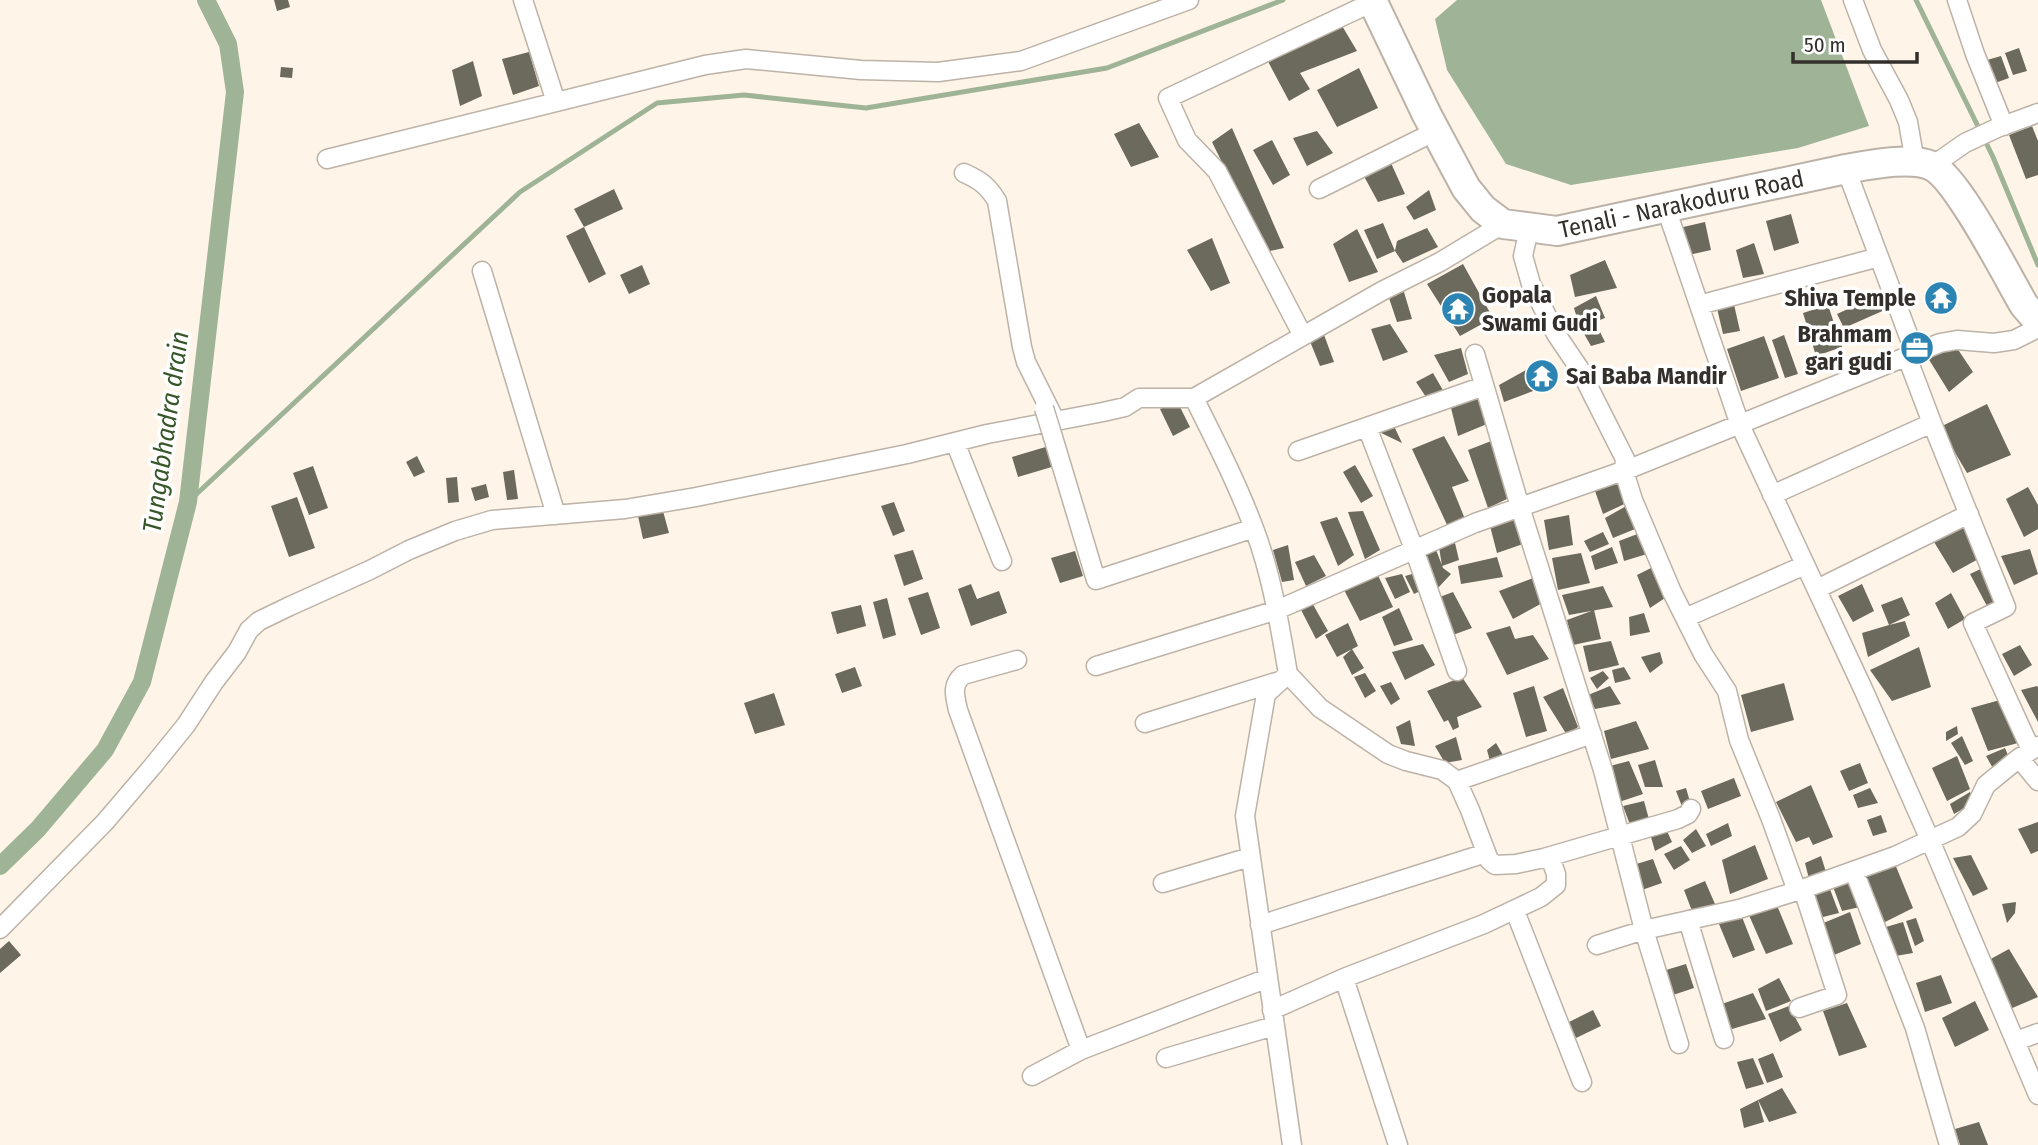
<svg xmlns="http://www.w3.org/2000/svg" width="2038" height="1145" font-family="'Fira Sans Condensed',sans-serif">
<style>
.water{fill:#9fb496}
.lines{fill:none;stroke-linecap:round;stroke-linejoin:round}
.stream{stroke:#9fb496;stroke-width:5}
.canal{stroke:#9fb496;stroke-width:18}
.building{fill:#6b6a5d}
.minor-casing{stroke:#bcb2a7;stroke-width:21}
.primary-casing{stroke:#bcb2a7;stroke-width:32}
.minor{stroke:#fff;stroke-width:18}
.primary{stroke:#fff;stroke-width:28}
.minor-bridge-casing{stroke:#bcb2a7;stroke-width:21;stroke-linecap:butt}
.minor-bridge{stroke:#fff;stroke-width:18}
.labels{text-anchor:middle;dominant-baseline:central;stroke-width:7;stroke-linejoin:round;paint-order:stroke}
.street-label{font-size:24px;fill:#332f2b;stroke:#fff}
.poi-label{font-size:24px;font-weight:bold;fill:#332f2b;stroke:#fff;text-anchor:start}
.water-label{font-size:26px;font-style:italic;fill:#375629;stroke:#fff}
</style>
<rect width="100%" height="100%" fill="#fff4e8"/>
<path class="water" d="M1457,0H1821L1869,126L1798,148L1571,185L1506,164L1447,70L1435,19Z"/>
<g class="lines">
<path class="stream" d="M1916,0L1993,157L2038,265
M188,502L520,192L657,103L744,95L866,108L1107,68L1283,0"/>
<path class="canal" d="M0,866L38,829L105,750L142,682L188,502L235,92L228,44L206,0"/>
</g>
<path class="building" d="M274,0H288L290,7L277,11Z
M1338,19L1357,51L1300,73L1310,89L1289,101L1264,54Z
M2019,48L2027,71L2013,75L2005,53Z
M529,52L539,86L513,95L502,59Z
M2001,56L2009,78L1995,83L1987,60Z
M473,61L482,96L460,106L452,70Z
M281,67L293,68L292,78L280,77Z
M1359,68L1378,108L1337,127L1317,90Z
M1139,123L1159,157L1131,167L1114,134Z
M2032,126L2038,141V175L2026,179L2009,135Z
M1232,128L1284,248L1266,252L1212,142Z
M1317,131L1333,153L1307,166L1293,138Z
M1272,140L1290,175L1273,185L1253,150Z
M1391,163L1405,194L1378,202L1360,169Z
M614,189L623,209L584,227L574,209Z
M1429,190L1436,210L1414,220L1406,207Z
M1791,214L1799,243L1774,251L1766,221Z
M1705,222L1711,250L1684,256L1679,228Z
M1383,223L1395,251L1377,259L1364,230Z
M584,227L606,274L589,283L566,236Z
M1427,228L1438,247L1403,263L1395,251L1397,241Z
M1357,229L1378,272L1349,282L1333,244Z
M1212,238L1230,283L1211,291L1187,250Z
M1754,243L1764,274L1743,278L1736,250Z
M1605,260L1617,288L1575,297L1570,275Z
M1463,264L1493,318L1460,336L1427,284Z
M642,265L650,284L629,294L620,275Z
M1404,292L1412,319L1397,322L1388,295Z
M1880,294L1887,309L1844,328L1837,314Z
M1596,296L1605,318L1580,328L1574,308Z
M1733,300L1740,331L1723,334L1716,304Z
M1828,305L1842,347L1816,356L1803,313Z
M1390,324L1408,352L1383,361L1371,329Z
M1597,326L1605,342L1591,346L1583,332Z
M1323,332L1334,362L1320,366L1309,339Z
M1784,335L1798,374L1785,378L1772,340Z
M1764,336L1779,378L1741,391L1727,349Z
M1955,345L1973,372L1949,392L1928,358Z
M1461,348L1468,374L1449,382L1434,355Z
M1528,369L1533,391L1504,402L1499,385Z
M1433,373L1444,392L1428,400L1416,382Z
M1481,394L1487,424L1458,436L1450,404Z
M1177,401L1190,427L1173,436L1160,409Z
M1987,404L2011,455L1967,473L1940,427Z
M1394,426L1402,443L1377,431Z
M1444,436L1469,481L1452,487L1465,519L1448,527L1412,449Z
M1494,440L1509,498L1488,508L1468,450Z
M1049,446L1055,466L1018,477L1012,457Z
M417,456L425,472L414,477L406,462Z
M1355,465L1373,496L1361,503L1343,472Z
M313,466L328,508L309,515L293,473Z
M514,470L518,499L507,500L503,472Z
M457,477L459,502L448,503L446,478Z
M1624,477L1631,501L1603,514L1595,491Z
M486,484L489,497L475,501L471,488Z
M2028,487L2038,505V529L2024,537L2006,499Z
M297,497L315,548L289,557L271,506Z
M894,502L905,531L893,536L881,506Z
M1628,505L1640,527L1613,538L1605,518Z
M663,511L669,533L643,539L638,516Z
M1363,511L1380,550L1365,559L1348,512Z
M1569,515L1573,545L1549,550L1544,520Z
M1337,517L1354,555L1338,566L1320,522Z
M1516,518L1523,544L1497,553L1490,526Z
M1962,524L1982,557L1953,573L1931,537Z
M1603,532L1609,544L1590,552L1584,541Z
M1640,533L1647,554L1624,561L1619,541Z
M1455,543L1459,560L1442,566L1439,547Z
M1288,545L1294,580L1282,582L1273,550Z
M1435,547L1443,568L1451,574L1437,589L1423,550Z
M1612,547L1618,563L1595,570L1591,556Z
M2030,549L2038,574L2014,585L2001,556Z
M913,550L923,579L904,586L894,555Z
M1075,551L1083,576L1060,583L1051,558Z
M1581,553L1590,583L1558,590L1552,558Z
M1314,555L1326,576L1306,586L1295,562Z
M1497,557L1503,577L1461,584L1458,566Z
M1989,565L2002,604L1988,608L1970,574Z
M1374,567L1393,607L1360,621L1342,586Z
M1651,568L1665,598L1650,608L1637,575Z
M1416,573L1420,591L1414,594L1405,576Z
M1402,574L1410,592L1395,599L1385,578Z
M1536,577L1546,601L1513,619L1499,591Z
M971,584L977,599L999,591L1007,613L971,626L958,589Z
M1862,584L1874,611L1853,622L1838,596Z
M1603,586L1613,607L1569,615L1562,595Z
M928,592L940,628L921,635L908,598Z
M1453,592L1472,628L1450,636L1437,598Z
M1951,593L1965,619L1948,629L1935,603Z
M1902,597L1910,615L1889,625L1905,621L1910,636L1868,657L1862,633L1889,625L1881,605Z
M887,598L896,635L883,639L873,602Z
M1311,601L1328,631L1316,639L1299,606Z
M861,605L866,626L837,634L831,612Z
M1399,608L1413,640L1394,646L1382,617Z
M1594,610L1601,639L1573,645L1567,620Z
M1644,613L1650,632L1630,636L1629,617Z
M1348,623L1358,646L1337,657L1325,635Z
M1510,626L1515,639L1533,635L1549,659L1507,675L1486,633Z
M1611,641L1619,665L1589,672L1583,646Z
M1423,644L1435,665L1405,680L1392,652Z
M2020,645L2032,665L2014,676L2002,654Z
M1919,647L1931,687L1892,701L1870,670Z
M1352,649L1364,668L1352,675L1343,657Z
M1660,652L1663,663L1650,673L1641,657Z
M855,667L862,686L842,693L835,674Z
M1624,667L1631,679L1615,683L1612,670Z
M1603,671L1609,678L1597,689L1590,678Z
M1365,673L1376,691L1365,698L1354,677Z
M1462,677L1482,707L1457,717L1459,727L1453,730L1448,720L1444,722L1427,691Z
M1391,682L1400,699L1391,705L1380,686Z
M1784,683L1794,720L1751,732L1741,695Z
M1534,686L1547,731L1526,737L1513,693Z
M1610,686L1621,704L1595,709L1588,695Z
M2037,686L2038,687V722L2021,690Z
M1563,688L1578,727L1567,735L1543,697Z
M774,693L785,725L755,734L744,703Z
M2000,700L2018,743L1988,751L1971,708Z
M1410,720L1415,746L1401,744L1396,727Z
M1636,721L1649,749L1611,759L1604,731Z
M1957,726L1958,734L1946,741V732Z
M1962,736L1973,761L1965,765L1951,743Z
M1456,737L1462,760L1445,763L1435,746Z
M1496,743L1503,755L1490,761L1487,750Z
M2005,748L2010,760L1994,770L1986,756Z
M1957,756L1970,789L1947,801L1932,768Z
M1655,760L1663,787H1645L1638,765Z
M1629,761L1643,794L1619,802L1606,767Z
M1860,763L1868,783L1849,791L1840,771Z
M1734,778L1741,796L1708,809L1701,791Z
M1811,785L1833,837L1813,845L1809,837L1796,842L1776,802Z
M1686,788L1691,805L1683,809L1676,791Z
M1870,788L1878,803L1858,808L1853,795Z
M1970,792L1975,802L1954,814L1950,804Z
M1644,801L1650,823L1629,822L1623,806Z
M1881,815L1887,832L1873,836L1867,820Z
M2038,822V851L2031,854L2018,829Z
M1728,823L1732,836L1711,846L1706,834Z
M1696,829L1706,846L1692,853L1683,840Z
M1667,831L1672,842L1655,851L1651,837Z
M1755,845L1768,879L1730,894L1722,860Z
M1681,846L1690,860L1674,870L1664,854Z
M1971,855L1988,889L1973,896L1953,858Z
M1821,856L1826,872L1809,879L1805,863Z
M1653,859L1662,883L1639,891L1633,865Z
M1895,864L1913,908L1883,923L1865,875Z
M1850,878L1860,907L1842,911L1832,884Z
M1705,881L1715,904L1692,911L1684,890Z
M1828,884L1839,913L1819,918L1804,892Z
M2016,902L2015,913L2007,923L2002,904Z
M1776,903L1793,944L1766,954L1748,913Z
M1850,912L1861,944L1834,955L1821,924Z
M1742,917L1755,950L1733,958L1719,924Z
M1916,918L1924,941L1915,946L1906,921Z
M1903,922L1913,953L1890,957L1879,929Z
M9,941L21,955L0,973V949Z
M2009,949L2038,997L2010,1009L1987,961Z
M1686,964L1694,988L1673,995L1666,970Z
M1941,975L1952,1003L1925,1012L1916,983Z
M1779,978L1791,1001L1766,1011L1758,989Z
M1753,993L1766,1019L1732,1029L1719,1005Z
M1975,1001L1989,1030L1955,1047L1942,1018Z
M1847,1003L1867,1047L1839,1056L1823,1011Z
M1789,1006L1802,1030L1780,1042L1768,1014Z
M1593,1010L1601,1026L1576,1038L1569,1022Z
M1773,1053L1783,1077L1767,1083L1758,1059Z
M1753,1058L1764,1084L1746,1089L1737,1062Z
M1782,1088L1797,1113L1769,1122L1758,1100Z
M1758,1100L1764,1122L1744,1128L1740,1109Z
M1979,1122L1988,1145H1960L1955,1129Z"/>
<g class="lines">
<g class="minor-casing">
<path id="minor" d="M523,0L556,102
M1853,0L1872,50L1899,100L1908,122L1915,162
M1957,0L1975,54L2004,126
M327,159L705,65L746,59L861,70L938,72L1021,61L1189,0
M1932,166L1965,143L1997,128L2038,113
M1846,169L1915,353
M964,173C980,180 988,186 997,201L1022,347L1026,362L1055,420
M1319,189L1436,131
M1666,208L1740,425L1864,691L1930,840L2038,1095
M1529,229L1523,256L1531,284L1556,334L1579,368L1625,459L1624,471L1633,500L1672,592L1703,654L1727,691L1739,740L1771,819L1797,891L1895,856L1958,827L1972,814L1986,785L2019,758L2038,746
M482,271L556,515
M1699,305L1879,257
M1303,336L1217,171L1187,140L1168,98L1373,2
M1475,354L1520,507L1603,770L1644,930L1739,909L1797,891
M1907,357L1932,423L2006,607L1973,623L2031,750
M1367,427L1414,549L1457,671
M1053,437L1096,580L1254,528
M955,442L1002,561
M1298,451L1484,386
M1772,495L1932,423
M1817,589L1969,514
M1685,618L1805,565
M1017,660L963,675C951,685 955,696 958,710L1081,1050
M1096,666L1277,610L1475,523L1634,467L1940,343L1957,340L1994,343L2014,340L2038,328
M1288,674L1320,708L1388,754L1406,761L1442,770L1457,781L1470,810L1489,860L1495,865L1516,864L1544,858L1678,819L1688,814L1691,809
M1145,723L1276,682
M2019,758L2038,781
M1457,781L1592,734
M1854,871L1915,1028L1949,1145
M1163,883L1250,857
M1515,911L1582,1082
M1688,920L1724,1039
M1260,925L1486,853
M0,929L105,822L152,767L186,725L214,682L237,652L249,630L259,621L290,606L370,570L409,550L455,531L492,520L625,509L696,497L907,454L987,434L1103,412L1125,407L1139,398H1194
M1597,945L1644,930L1679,1044
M1344,978L1398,1145
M1799,1008L1837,995L1803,889
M1272,1010L1344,978L1484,924L1541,897L1556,885V874L1550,857
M2016,1041L2038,1033
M1166,1058L1274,1026
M1032,1076L1081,1050L1268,978
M1292,1145L1245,816L1266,694L1288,674C1280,627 1272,576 1255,531C1238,485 1216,442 1194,398L1382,291L1440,262L1503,224"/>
</g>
<g class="primary-casing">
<g id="primary">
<path id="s1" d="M1372,0L1427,115L1466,188L1483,209L1503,224L1557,231L1846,169C1869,165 1911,156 1932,166C1958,179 2007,276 2024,305L2038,321"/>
</g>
</g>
<use href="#minor" class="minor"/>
<use href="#primary" class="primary"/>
<g class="minor-bridge-casing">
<path id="minor-bridge" d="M1044,408L1053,437"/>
</g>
<use href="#minor-bridge" class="minor-bridge"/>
</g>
<defs>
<g id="temple-disc" transform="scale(1.75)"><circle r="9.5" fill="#2b84b2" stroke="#fff"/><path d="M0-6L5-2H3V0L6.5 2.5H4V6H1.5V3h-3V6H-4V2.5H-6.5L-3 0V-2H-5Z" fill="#fff"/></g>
<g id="office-disc" transform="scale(1.75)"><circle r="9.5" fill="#2b84b2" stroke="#fff"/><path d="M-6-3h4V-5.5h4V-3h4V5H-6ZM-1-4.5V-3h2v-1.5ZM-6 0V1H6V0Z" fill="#fff"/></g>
</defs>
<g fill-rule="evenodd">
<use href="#temple-disc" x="1941" y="298"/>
<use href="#temple-disc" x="1458" y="309"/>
<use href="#office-disc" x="1917" y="348"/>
<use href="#temple-disc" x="1542" y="376"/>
</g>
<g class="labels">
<g class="street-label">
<text stroke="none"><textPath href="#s1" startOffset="444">Tenali - Narakoduru Road</textPath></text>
</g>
<g class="poi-label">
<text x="1482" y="295">Gopala<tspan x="1482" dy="28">Swami Gudi</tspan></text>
<text x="1916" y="298" text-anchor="end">Shiva Temple</text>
<text x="1892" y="334" text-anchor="end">Brahmam<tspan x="1892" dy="28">gari gudi</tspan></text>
<text x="1566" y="376">Sai Baba Mandir</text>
</g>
<g class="water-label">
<text transform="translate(166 432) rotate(-82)">Tungabhadra drain</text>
</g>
</g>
<path d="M1793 52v10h124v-10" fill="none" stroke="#332f2b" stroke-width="3.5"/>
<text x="1804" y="52" font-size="21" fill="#332f2b" stroke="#ffffff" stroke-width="5" paint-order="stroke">50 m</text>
</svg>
